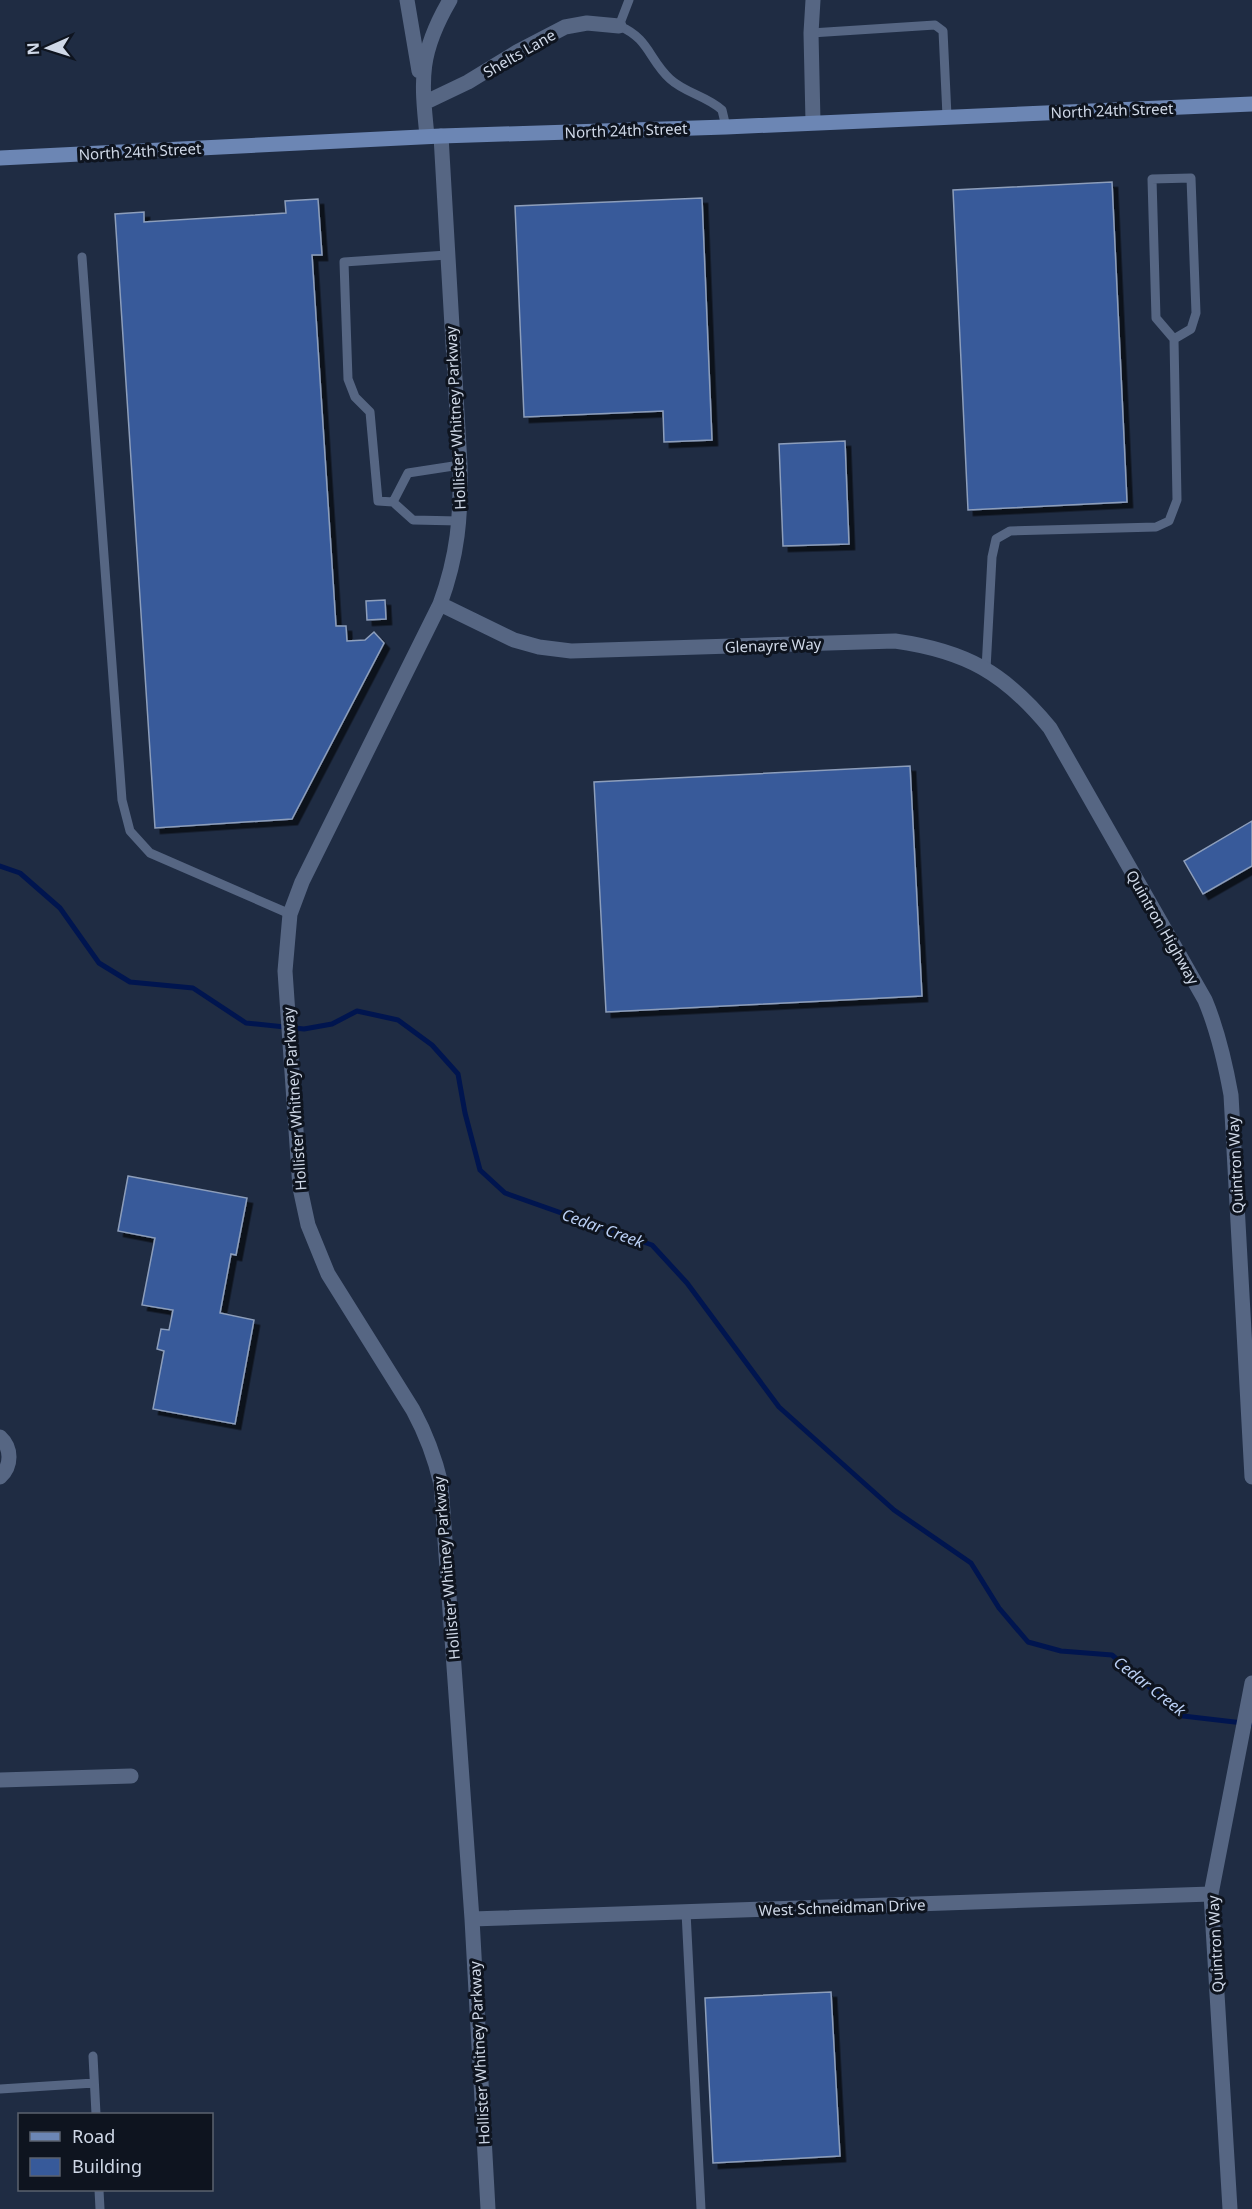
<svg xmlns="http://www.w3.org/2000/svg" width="1252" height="2209" font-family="'Noto Sans',sans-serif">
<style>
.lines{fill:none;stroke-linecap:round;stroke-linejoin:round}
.stream{stroke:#00154f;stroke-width:5}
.building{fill:#375a9a;stroke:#8d9ebb;stroke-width:1.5;filter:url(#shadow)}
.service{stroke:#566683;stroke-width:9}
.minor{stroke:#566683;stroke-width:15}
.secondary{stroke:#6c86b4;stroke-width:15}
.labels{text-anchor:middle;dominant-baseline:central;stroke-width:6;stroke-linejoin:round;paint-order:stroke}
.street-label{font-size:15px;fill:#cfd8e7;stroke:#0e141f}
.water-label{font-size:16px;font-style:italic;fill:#bbd0f5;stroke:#0e141f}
</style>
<defs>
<filter id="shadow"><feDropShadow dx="5.5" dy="5.5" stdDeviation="0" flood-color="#0009"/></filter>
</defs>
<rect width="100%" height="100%" fill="#1f2c43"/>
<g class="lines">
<path class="stream" d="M0,866L20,873L60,908L99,963L130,982L193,988L246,1023L304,1029L332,1024L357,1011L398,1020L432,1045L458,1074L465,1113L480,1170L505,1193L652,1245L687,1283L779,1407L894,1510L971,1563L999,1608L1028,1642L1061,1651L1112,1655L1183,1716L1252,1724"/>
</g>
<path class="building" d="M1112,182L1127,502L968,510L953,190Z
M702,198L712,440L664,442L663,411L524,417L515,206Z
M318,199L322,255H312L336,626H346L347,641L365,640L374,632L384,643L292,819L155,828L115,214L144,212V222L286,213L285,201Z
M845,441L849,544L783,546L779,444Z
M385,600L386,619L367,620L366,601Z
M910,766L922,996L606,1012L594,782Z
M1252,821V866L1203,894L1184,861Z
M128,1176L247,1198L236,1255L231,1254L220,1313L254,1320L235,1424L153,1409L164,1351L157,1349L161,1329L169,1330L173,1310L142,1305L155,1238L118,1231Z
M831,1992L840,2156L713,2163L705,1998Z"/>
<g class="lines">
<path class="service" d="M629,0L619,26C649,38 649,60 670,79C685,93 707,96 722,110L726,127
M811,33L935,25L943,31L947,116
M447,255L344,262L348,379L355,397L370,412L378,501L393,502L413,520L459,521
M82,257L122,800L130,831L150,853L290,914
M393,502L408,473L460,465
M986,669L992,557L996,539L1010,531L1156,527L1169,521L1177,500L1174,339L1156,318L1152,179L1191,178L1196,313L1191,329L1174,339
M686,1912L701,2209
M93,2056L96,2114
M0,2089L94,2083
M99,2190L100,2209"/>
<path class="minor" d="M407,0L419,71
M813,0L811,33L813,122
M424,103L468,82L517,52L565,27L587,23L619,26
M427,136C421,78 419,53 450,0
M441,136L460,465C461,517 458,555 440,604L302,882L290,914L285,971L300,1188L308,1225L328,1274L413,1410C426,1434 435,1458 441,1484L472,1919L488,2209
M440,604L514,640L539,647L571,651L895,641C966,651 1005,673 1050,728L1205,1000C1218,1031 1225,1062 1231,1095L1252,1477
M0,1437C12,1448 12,1466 0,1477
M0,1780L131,1776
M472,1919L1211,1894
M1230,2209L1211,1894L1252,1683"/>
<path class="secondary" d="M0,158L441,136L726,127L1252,104"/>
</g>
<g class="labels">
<g class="street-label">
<text transform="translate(519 53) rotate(-30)">Shelts Lane</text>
<text transform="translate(1112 110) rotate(-2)">North 24th Street</text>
<text transform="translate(626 130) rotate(-2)">North 24th Street</text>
<text transform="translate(140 151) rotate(-3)">North 24th Street</text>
<text transform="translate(455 418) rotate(-93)">Hollister Whitney Parkway</text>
<text transform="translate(773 645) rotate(-2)">Glenayre Way</text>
<text transform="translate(1163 927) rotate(60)">Quintron Highway</text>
<text transform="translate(294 1099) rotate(-94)">Hollister Whitney Parkway</text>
<text transform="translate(1235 1165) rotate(-93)">Quintron Way</text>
<text transform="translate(446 1568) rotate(-95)">Hollister Whitney Parkway</text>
<text transform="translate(842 1907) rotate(-2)">West Schneidman Drive</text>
<text transform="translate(1215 1944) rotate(-93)">Quintron Way</text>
<text transform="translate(479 2053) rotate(-93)">Hollister Whitney Parkway</text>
</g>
<g class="water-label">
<text transform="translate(603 1228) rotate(20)">Cedar Creek</text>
<text transform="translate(1150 1686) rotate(38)">Cedar Creek</text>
</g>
</g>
<rect x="18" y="2113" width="195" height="78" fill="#0e141f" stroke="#5b626f" stroke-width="1.5"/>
<rect x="30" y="2132" width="30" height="9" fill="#6c86b4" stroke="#5b626f" stroke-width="1.5"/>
<text x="72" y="2143" font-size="18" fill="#cfd8e7">Road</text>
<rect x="30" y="2158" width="30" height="18" fill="#375a9a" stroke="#5b626f" stroke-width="1.5"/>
<text x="72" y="2173" font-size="18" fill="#cfd8e7">Building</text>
<g transform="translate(48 48) rotate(267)" stroke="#0e141f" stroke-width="4.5" paint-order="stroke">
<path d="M0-4.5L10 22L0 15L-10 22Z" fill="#cfd8e7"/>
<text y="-9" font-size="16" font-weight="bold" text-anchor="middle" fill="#cfd8e7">N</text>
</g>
</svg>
